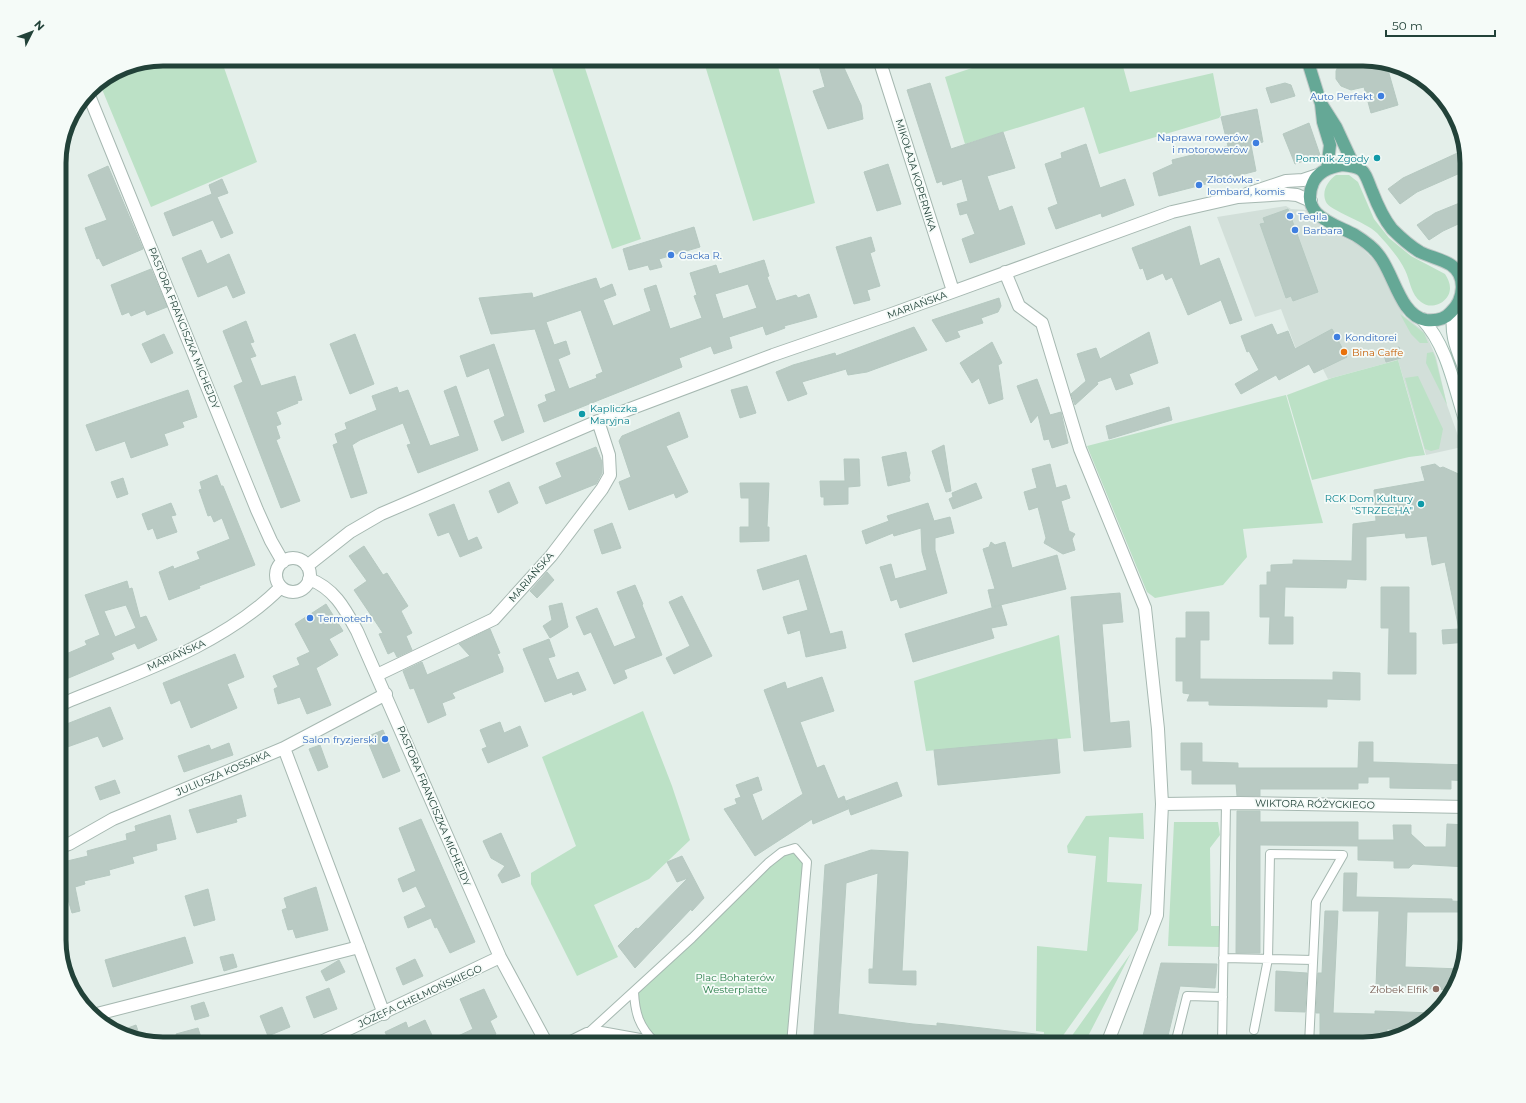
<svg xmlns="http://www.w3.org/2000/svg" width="1526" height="1103" font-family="Montserrat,sans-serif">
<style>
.built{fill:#d2dfd9}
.green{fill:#bce1c6}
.building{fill:#b9cac3;stroke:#b6c9c1;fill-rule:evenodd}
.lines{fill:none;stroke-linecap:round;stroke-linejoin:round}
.lane-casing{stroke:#a6b8b1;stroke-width:10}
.street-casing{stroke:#a6b8b1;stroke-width:14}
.secondary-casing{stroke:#a2bcb2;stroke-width:14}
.primary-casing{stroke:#c1cac8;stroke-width:14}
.lane{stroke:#fff;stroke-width:8}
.street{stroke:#fff;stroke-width:12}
.secondary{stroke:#fff;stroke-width:12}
.primary{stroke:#65a896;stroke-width:12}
.shop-dot{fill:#3f7fe0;stroke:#f5fbf8;stroke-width:1.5}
.culture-dot{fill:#0f9aa8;stroke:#f5fbf8;stroke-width:1.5}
.food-dot{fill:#e8710a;stroke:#f5fbf8;stroke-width:1.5}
.education-dot{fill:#8d6e63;stroke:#f5fbf8;stroke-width:1.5}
.labels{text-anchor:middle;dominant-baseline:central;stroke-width:3.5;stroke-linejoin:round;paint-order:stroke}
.shop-label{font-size:10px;fill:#366cbe;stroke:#f5fbf8;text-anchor:start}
.culture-label{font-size:10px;fill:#0d838f;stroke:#f5fbf8;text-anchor:end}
.street-label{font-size:10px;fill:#224239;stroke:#f5fbf8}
.food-label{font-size:10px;fill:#c56008;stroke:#f5fbf8;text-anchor:start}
.park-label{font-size:10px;fill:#287d48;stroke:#f5fbf8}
.education-label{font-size:10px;fill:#785e54;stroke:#f5fbf8;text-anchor:end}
.rim{fill:none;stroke:#224239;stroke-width:5}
</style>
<rect width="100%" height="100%" fill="#e4efea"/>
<path class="built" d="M1286,206L1291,209L1308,210L1316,221L1332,232L1359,245L1380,266L1404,316L1425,332L1436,357L1447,405L1462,447L1426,455L1398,360L1328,379L1309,342L1296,349L1281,309L1255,317L1217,217Z"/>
<path class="green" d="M163,59H221L257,162L151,207L99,82L123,67Z
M549,59H582L641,239L612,249Z
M703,59H776L815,203L753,221Z
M999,59H1121L1130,92L1213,73L1221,115L1219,118L1099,154L1084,107L965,144L945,77Z
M1336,175H1349L1358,182L1374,219L1389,238L1411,256L1445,274C1448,279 1450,283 1450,288C1450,302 1432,311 1421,302C1411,295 1410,280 1405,270C1398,256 1387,244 1377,233C1366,222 1329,210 1326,202C1321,191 1328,181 1336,175Z
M1400,314L1424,333L1428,343H1420L1411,334Z
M1433,352L1435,357L1447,405L1426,363L1427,353Z
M1398,360L1425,455L1409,457L1312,480L1287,395L1332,378Z
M1418,376L1443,429L1439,449L1431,451L1425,449L1405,378Z
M1286,395L1323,523L1243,529L1247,557L1223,585L1155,598L1147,592L1087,446Z
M1059,635L1071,738L926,751L914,681Z
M643,711L672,786L690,840L649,879L594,905L618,957L577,976L531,884V873L576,846L542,757Z
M1143,813L1144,839L1109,837L1107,882L1142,884L1138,930L1057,1044H1043L1044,1032L1036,1031L1037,946L1087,951L1096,856L1068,853L1067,846L1086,816Z
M1174,822H1218L1220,835L1210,848L1211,926H1221L1220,947L1168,946Z
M795,848L807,862L791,1044H662L648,1036L634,992L768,863Z
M1131,953L1084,1044H1066Z"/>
<path class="building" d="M817,59H840L861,105L863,119L828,129L813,91L825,87Z
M1345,59H1363L1386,63L1398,105L1371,113L1364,87L1351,90L1341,86L1336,79V71L1339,64Z
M930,83L951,149L1003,132L1015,168L987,176L999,211L1012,206L1025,244L970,263L962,239L975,234L967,213L960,215L957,204L968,201L962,179L943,185L942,181L937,183L907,90Z
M1285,83L1291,85L1295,96L1271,103L1266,88Z
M1257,109L1263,142L1251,145L1256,171L1159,196L1153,173L1173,164L1172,160L1228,146L1221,117Z
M1309,123L1320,155L1295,164L1283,134Z
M1086,144L1100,188L1125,179L1134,205L1102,217L1101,213L1056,229L1048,208L1058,204L1045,164L1062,158L1061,153Z
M1464,150L1467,170L1417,192L1400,204L1388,189L1403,178Z
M888,164L901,204L877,211L864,172Z
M108,166L143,249L103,266L99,258L97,259L85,228L107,220L88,175Z
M222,179L228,193L217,197L233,233L221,238L213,220L173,236L164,213L212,194L209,185Z
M1467,200V220L1443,231L1429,240L1417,225L1435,213Z
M1288,209L1318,292L1293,301L1291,296L1286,298L1260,224L1265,223L1263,218Z
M1190,226L1200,266L1219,258L1242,320L1230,324L1221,300L1188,315L1172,277L1166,280L1163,273L1147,280L1143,268L1140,269L1132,248Z
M694,227L700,247L659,259L662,267L650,270L648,265L629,270L623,249Z
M871,237L875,251L870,253L880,286L867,290L870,300L854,304L836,247Z
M201,250L207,264L229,254L245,293L233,298L227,285L198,297L182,258Z
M764,260L769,276L767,277L776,301L796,295L798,298L809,294L817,317L784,326L785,328L766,335L763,326L729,337L732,348L714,354L711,346L679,358L682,367L544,422L538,405L547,401L545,395L556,391L535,329L491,334L479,298L532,293L533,298L596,278L600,289L612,284L616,295L603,300L613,326L651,311L644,289L656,285L670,329L702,318L694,296L697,295L690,273L716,265L719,274ZM748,284L757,308L723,319L715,294ZM581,310L603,372L596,375L597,378L569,389L558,359L570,354L566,341L554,345L546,322Z
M151,269L167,307L147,315L145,310L131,316L129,312L122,315L111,285Z
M999,298L1001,306L998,312L981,318L983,323L957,331L960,337L946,342L932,320Z
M246,321L254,342L250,343L256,356L250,358L261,386L295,376L302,400L297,401L298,403L276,412L281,424L276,426L280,438L276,440L300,501L281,508L234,386L243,382L223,331Z
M1272,324L1277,335L1288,331L1295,349L1332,329L1347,357L1314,373L1309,364L1279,380L1276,375L1241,394L1235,384L1259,370L1249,351L1247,352L1241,336Z
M914,327L927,350L867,372L848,375L846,369L802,382L807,394L788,401L776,372L793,365L835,353L836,356Z
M1149,332L1158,363L1129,374L1133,384L1116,390L1111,377L1097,382L1098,384L1075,405L1071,394L1086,381L1077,354L1096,348L1100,359Z
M164,334L173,353L151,363L142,344Z
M355,334L374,384L350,394L330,344Z
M992,342L1002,363L998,365L1003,399L989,404L979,378L972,383L960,363Z
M494,344L524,432L502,441L494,421L505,416L489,368L467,377L460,356Z
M1399,347L1401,358L1386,362L1383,351Z
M1037,379L1050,415L1061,412L1068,443L1052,448L1049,439L1044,440L1038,415L1031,423L1017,386Z
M456,386L478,450L418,473L407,445L411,444L403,423L360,440L352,445L367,493L351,498L333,445L338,443L335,434L347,429L345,423L377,410L372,396L397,387L399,393L408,390L430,446L460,436L444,391Z
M747,386L756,413L740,418L731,390Z
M188,390L197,417L182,422L184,427L164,434L168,445L131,458L125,441L96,451L86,425Z
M1169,407L1172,420L1109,439L1106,426Z
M679,412L688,437L666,446L688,492L676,498L674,493L629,510L619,482L631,477L619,441L622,436Z
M944,445L951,491L946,492L932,451Z
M596,447L602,462V473L596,484L546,504L539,487L562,477L556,463Z
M906,452L910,473L909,477L910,481L888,486L882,457Z
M844,459H859L860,486L848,487V504L824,505V497H821L820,481H845Z
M1050,464L1056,488L1066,485L1070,498L1061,501L1069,531L1075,534L1072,539L1075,550L1063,554L1044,543L1046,538L1038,507L1029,510L1024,492L1037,488L1032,469Z
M1435,464L1440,468L1443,467L1463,476L1467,489V642L1443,644L1442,630L1459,629L1445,562L1432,565L1427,536L1406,538L1405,533L1366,537V580L1347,579L1346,588L1285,587L1284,617H1293V644H1269L1270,617H1260V585H1267V572H1271V565L1293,564V560L1352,561L1353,524L1376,521L1374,490L1425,481L1421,467Z
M217,475L221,486H223L255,565L199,586L200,588L169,600L159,572L173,566L174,569L200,559L197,552L230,539L222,518L214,522L211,515L208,516L199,490L202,489L200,482Z
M123,478L128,494L117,498L111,482Z
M509,482L518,503L498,513L489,491Z
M740,483H769L767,527H769V541L740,542V527H749V498H741Z
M976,483L982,498L953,509L949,499L953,497L952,493Z
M171,503L176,515L171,516L177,532L157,539L153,528L148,530L142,514Z
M928,503L934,521L950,517L954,533L935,538V550L947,593L900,608L897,599L891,601L880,567L891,564L895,579L927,570L922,552L921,528L894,536L893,533L866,544L862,531L889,521L887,516Z
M454,504L468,541L477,537L482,548L460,557L449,532L438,536L429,514Z
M612,523L621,548L602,554L594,530Z
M991,542L995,545L1005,542L1012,568L1057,555L1066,589L992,607L988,590L995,589L983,549L989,547Z
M364,546L383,575L387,573L408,606L401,611L412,633L406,636L412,650L397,657L394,651L388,654L379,634L383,633L354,590L367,581L349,556Z
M806,555L830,634L842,631L846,648L806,657L800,630L788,634L783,617L808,610L799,579L763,590L757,570Z
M547,572L554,580L537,598L530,591Z
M127,581L129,589L132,588L140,618L146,616L157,640L138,649L135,643L111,653L114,659L59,682V657L87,645L85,641L100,635L85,595ZM126,605L136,628L115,637L104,611Z
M635,585L643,604L642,605L662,655L624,670L627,678L614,684L591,632L584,635L576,617L597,608L614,647L636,638L617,592Z
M1381,587H1409V633H1416V674H1388L1389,628H1381Z
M1120,593L1123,622L1102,624L1110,723L1129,721L1131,747L1084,751L1071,597Z
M682,596L712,656L674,674L666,658L690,646L669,602Z
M562,603L568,627L550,638L543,626L552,620L549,606Z
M326,604L343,631L329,639L338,655L316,668L331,705L307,714L300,697L278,704L274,689L278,687L273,676L300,665L297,658L310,652L295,624Z
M1001,605L1007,625L991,628L994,638L913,662L905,634Z
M1186,612H1209V640H1200V679L1333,680V672L1360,673V700L1327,699V707L1209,705V701H1187L1190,694L1183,693V681H1176V638H1186Z
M490,629L500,653L497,654L503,668V672L452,693L455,698L442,703L446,715L428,723L414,688L410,689L403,671L422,662L427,675L470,656L459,644Z
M549,639L555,656L548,658L557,680L578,672L586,690L573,695L572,692L545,702L523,649Z
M235,654L244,677L227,684L237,708L191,728L180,700L171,704L163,683Z
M822,677L834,711L800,722L817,768L824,765L838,799L844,796L848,809L813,824L812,819L755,856L724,809L737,804L735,799L741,797L736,785L758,777L762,790L752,794L762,821L803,794L764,690L785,682L787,689Z
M110,707L123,739L103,747L98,736L59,750V727Z
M500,722L504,733L520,726L528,746L488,763L482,749L487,747L480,730Z
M383,730L400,771L383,778L366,737Z
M1057,739L1060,773L938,785L934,750Z
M1359,742H1373V762L1467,765V781L1451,780V789L1390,788V777H1368V783H1358V789H1260V796H1237L1236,784H1192V770H1181V743H1202V762L1238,763V768H1358Z
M229,743L233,755L184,772L178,756L209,745L211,750Z
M320,745L328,767L318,771L309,749Z
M115,780L120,793L100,800L95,787Z
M897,782L902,796L851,815L846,801Z
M241,795L246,816L236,819L237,822L197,833L189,810Z
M1237,811H1260V822H1358V840H1394L1393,825H1411V834L1425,847H1446L1447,824L1467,825V867L1413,864L1409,868H1394V861L1358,860V846L1260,845V953H1236Z
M170,815L176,839L156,844L157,850L132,857L134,863L109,870L110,875L84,881L85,884L75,887L80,911L72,913L65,889L59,891V863L88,856L87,851L127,840L126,834L136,831L135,826Z
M421,819L475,942L450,953L437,927L435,928L431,918L408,928L404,917L426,907L416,886L403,892L398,879L416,871L399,828Z
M501,833L520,876L502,883L498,875L505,866L491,858L483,841Z
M871,850L908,852L902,971H916V985L869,983V969H873L878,873L846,883L838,1014L913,1024L937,1026V1023L1054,1036V1044H890L814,1035L825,865Z
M682,856L704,898L692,911L691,909L635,968L618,946L636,928L638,929L688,878L677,882L667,862Z
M1344,873H1357L1356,897L1452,899V901L1467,902V912H1407L1405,967L1462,969L1453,990L1376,986L1379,911H1343Z
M316,887L328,930L296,938L293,929L288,930L282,910L287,908L284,898Z
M208,889L215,920L194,926L185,896Z
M1325,911H1338L1333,1013L1375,1014V1011L1434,1013L1413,1030L1387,1029V1038L1363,1044H1320V1013H1316L1318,973H1322Z
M185,937L193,963L113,987L105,960Z
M233,954L237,967L224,971L220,957Z
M415,959L423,976L403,985L396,968Z
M339,960L345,972L326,981L321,971Z
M1161,963L1217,964L1215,988L1180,986L1166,1044H1141Z
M1276,971L1307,973L1305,1012L1275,1011Z
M329,988L337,1009L314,1018L306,997Z
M484,989L497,1017L490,1021L496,1034L478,1044H441L473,1029L460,999Z
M204,1002L209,1016L195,1020L191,1006Z
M282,1007L290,1027L268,1036L260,1016Z
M425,1020L436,1044H414L412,1039L400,1044H391L385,1032L406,1022L408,1028Z
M136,1025L141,1040L128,1038L125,1029Z
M198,1028L203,1044H179L176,1034Z"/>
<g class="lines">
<g class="lane-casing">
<path id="lane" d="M1223,958L1313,960
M634,992C635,1013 639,1027 655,1042
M1254,1030L1268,959L1270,854L1343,855L1316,902L1309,1044
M587,1034L692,938L768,863L782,852L795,848L807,862L791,1044
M1175,1044L1187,996L1223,997
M1222,1044L1226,804"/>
</g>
<g class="street-casing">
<path id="street" d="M879,59L953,291
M88,93L257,510L271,541L283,562
M1247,194L1286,181L1303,180L1318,175
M1005,272L1019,306L1042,323L1080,449L1145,608L1158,729L1162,804L1157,915L1107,1044
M276 575a17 17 0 1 1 34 0a17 17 0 1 1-34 0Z
M307,566L350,532L381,514L598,421L773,355L889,315L1172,212L1238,197L1286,194L1297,195L1311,201
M309,579C334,588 345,609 357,631L500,957L547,1044
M377,675L494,619L551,556L602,489L610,475L609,455L598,421
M59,705C136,673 221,647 281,587
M284,748L384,1014
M1162,804L1239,803L1467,807
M59,847L69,844L113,819L284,748L386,694
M93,1015L359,947
M317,1044L500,957
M567,1044L587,1034L601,1033L662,1044"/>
</g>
<g class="secondary-casing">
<path id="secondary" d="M1454,310C1449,336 1458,351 1467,375
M1422,319C1448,346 1455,391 1467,426"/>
</g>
<g class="primary-casing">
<path id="primary" d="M1307,59L1321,104L1323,122L1330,145L1327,169
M1322,105L1336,127L1354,166
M1342,165C1366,167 1364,172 1372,191C1377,204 1383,218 1392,229C1400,237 1410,246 1420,252C1430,257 1442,259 1451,265C1467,276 1464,300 1451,312C1445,319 1435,321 1426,320C1400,316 1394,273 1378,254C1372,246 1363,240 1355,235C1335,224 1299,216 1313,183C1318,171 1330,167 1342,165Z"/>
</g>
<use href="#lane" class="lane"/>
<use href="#street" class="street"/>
<use href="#secondary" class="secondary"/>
<use href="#primary" class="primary"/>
</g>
<g class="shop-dot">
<circle cx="1381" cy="96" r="4"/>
<circle cx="1256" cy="143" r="4"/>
<circle cx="1199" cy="185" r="4"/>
<circle cx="1290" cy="216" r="4"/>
<circle cx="1295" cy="230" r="4"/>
<circle cx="671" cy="255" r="4"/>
<circle cx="1337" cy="337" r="4"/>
<circle cx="310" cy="618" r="4"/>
<circle cx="385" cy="739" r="4"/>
</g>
<g class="culture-dot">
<circle cx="1377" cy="158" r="4"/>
<circle cx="582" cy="414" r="4"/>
<circle cx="1421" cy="504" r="4"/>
</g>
<circle class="food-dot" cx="1344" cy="352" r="4"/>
<circle class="education-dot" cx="1436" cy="989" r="4"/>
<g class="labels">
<g class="shop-label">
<text x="1373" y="96" text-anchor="end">Auto Perfekt</text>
<text x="1248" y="137" text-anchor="end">Naprawa rowerów<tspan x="1248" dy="12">i motorowerów</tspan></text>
<text x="1207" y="179">Złotówka -<tspan x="1207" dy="12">lombard, komis</tspan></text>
<text x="1298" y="216">Teqila</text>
<text x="1303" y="230">Barbara</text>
<text x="679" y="255">Gacka R.</text>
<text x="1345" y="337">Konditorei</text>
<text x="318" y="618">Termotech</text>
<text x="377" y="739" text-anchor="end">Salon fryzjerski</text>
</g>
<g class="culture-label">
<text x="1369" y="158">Pomnik Zgody</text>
<text x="590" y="408" text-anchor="start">Kapliczka<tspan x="590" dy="12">Maryjna</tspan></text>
<text x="1413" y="498">RCK Dom Kultury<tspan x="1413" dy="12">"STRZECHA"</tspan></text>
</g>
<g class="street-label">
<text transform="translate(916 175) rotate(73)">MIKOŁAJA KOPERNIKA</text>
<text transform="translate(917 305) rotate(-20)">MARIAŃSKA</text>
<text transform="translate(184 328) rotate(68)">PASTORA FRANCISZKA MICHEJDY</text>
<text transform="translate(531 577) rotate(-49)">MARIAŃSKA</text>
<text transform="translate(176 655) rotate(-24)">MARIAŃSKA</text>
<text transform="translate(223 773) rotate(-23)">JULIUSZA KOSSAKA</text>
<text transform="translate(1315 804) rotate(1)">WIKTORA RÓŻYCKIEGO</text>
<text transform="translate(434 806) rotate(67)">PASTORA FRANCISZKA MICHEJDY</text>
<text transform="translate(420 996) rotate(-25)">JÓZEFA CHEŁMOŃSKIEGO</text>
</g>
<g class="food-label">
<text x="1352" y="352">Bina Caffe</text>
</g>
<g class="park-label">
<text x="735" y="977">Plac Bohaterów<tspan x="735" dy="12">Westerplatte</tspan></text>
</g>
<g class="education-label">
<text x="1428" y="989">Żłobek Elfik</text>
</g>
</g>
<path d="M0 0H1526V1103H0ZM163 66H1363A97 97 0 0 1 1460 163V940A97 97 0 0 1 1363 1037H163A97 97 0 0 1 66 940V163A97 97 0 0 1 163 66Z" fill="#f5fbf8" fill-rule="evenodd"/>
<path class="rim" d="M163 66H1363A97 97 0 0 1 1460 163V940A97 97 0 0 1 1363 1037H163A97 97 0 0 1 66 940V163A97 97 0 0 1 163 66Z"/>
<g transform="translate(32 32) rotate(48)" stroke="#f5fbf8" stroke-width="3" paint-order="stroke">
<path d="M0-3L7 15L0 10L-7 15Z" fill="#224239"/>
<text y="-6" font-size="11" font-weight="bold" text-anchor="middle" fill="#224239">N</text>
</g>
<path d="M1386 30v6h109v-6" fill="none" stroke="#224239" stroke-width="2"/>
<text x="1392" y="30" font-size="12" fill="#224239" stroke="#f5fbf8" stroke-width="3" paint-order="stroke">50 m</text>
</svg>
